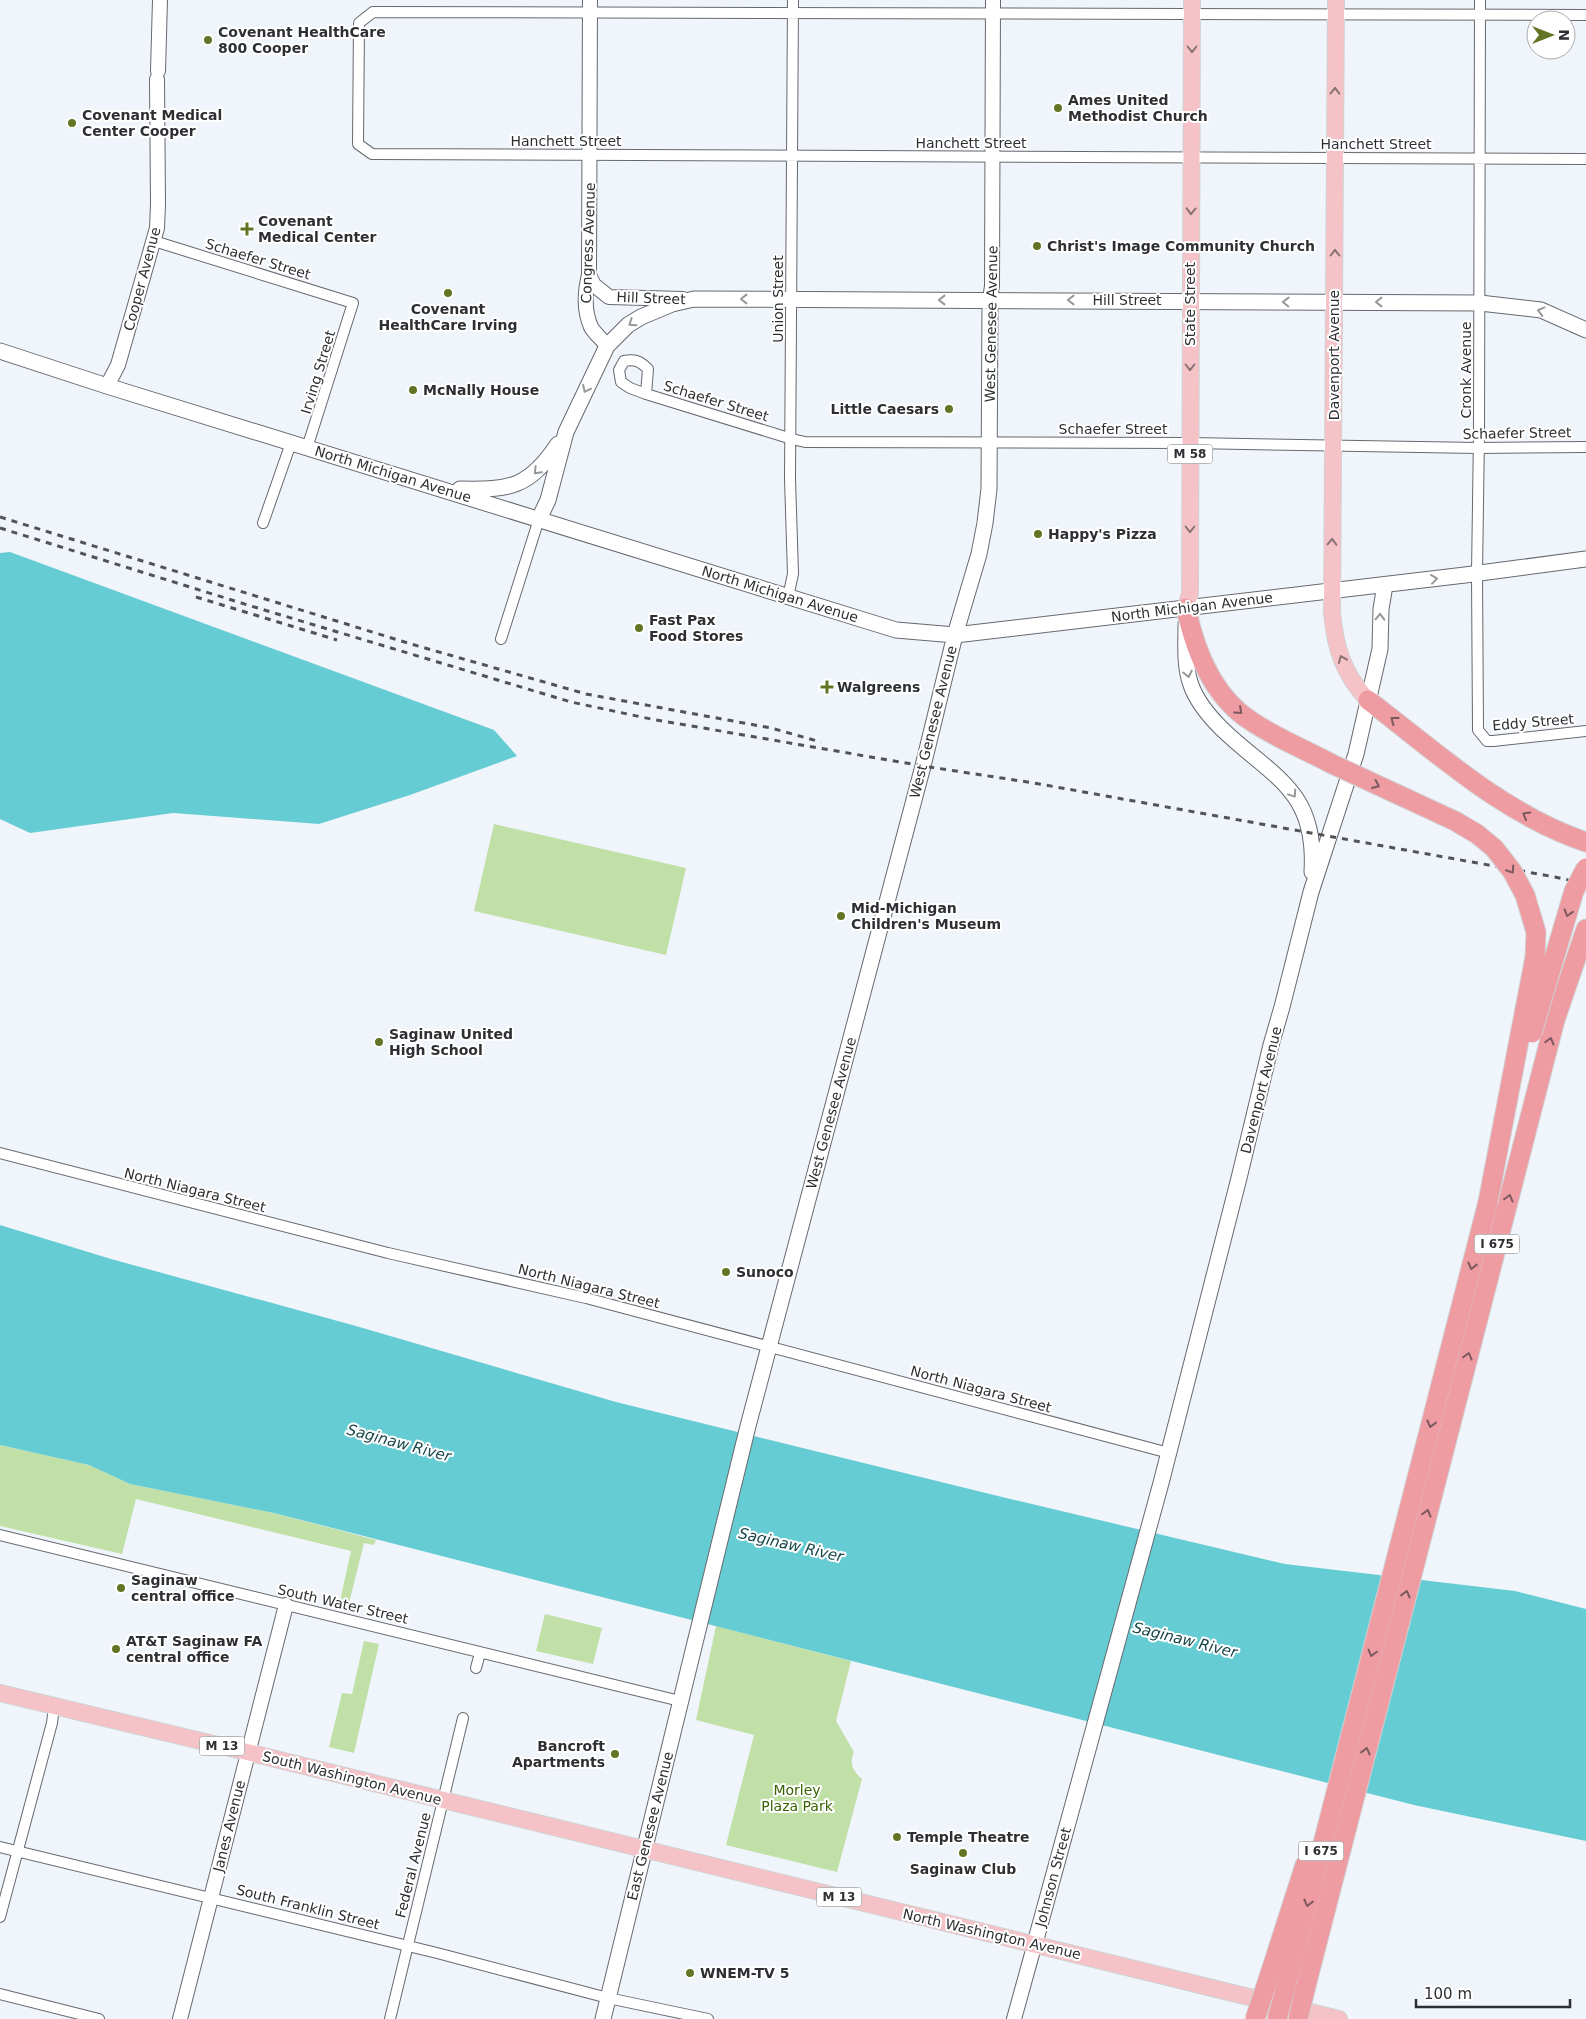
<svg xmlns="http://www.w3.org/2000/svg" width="1586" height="2019" font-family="'DejaVu Sans',sans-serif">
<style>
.green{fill:#c0e0a8}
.water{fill:#66ccd3}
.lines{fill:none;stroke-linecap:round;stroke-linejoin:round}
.minor-casing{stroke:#66696f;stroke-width:12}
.tertiary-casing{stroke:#66696f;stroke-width:16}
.secondary-casing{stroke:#66696f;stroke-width:17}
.primary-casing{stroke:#d1d1d2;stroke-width:18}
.motorway-casing{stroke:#d1d1d2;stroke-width:21}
.minor{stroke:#fff;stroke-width:10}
.tertiary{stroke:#fff;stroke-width:14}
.secondary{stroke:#fff;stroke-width:15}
.primary{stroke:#f5c3c7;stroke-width:16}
.motorway{stroke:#ef9ba2;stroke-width:19}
.rail{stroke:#515356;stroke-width:3;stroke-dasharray:6 6;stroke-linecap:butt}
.motorway-bridge-casing{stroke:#d1d1d2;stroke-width:21;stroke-linecap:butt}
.motorway-bridge{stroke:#ef9ba2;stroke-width:19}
.oneway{stroke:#887275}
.oneway2{stroke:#969798}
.oneway3{stroke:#7b5a5f}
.poi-dot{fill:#637524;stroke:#fff;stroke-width:2}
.labels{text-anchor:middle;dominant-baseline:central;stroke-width:4;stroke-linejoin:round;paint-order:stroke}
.shield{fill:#fff;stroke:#6d6d70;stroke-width:1}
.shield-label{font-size:12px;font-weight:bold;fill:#2e2f32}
.poi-label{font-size:14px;font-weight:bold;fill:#2e2f32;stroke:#fff;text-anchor:start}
.street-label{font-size:14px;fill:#2e2f32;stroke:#fff}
.park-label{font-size:14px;fill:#396200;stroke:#fff}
.water-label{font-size:15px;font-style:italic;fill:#174649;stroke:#fff}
</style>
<rect width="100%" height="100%" fill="#f0f4fb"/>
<path class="green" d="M494,824L686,868L666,955L474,911Z
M0,1445L89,1465L130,1484L274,1513L376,1540L374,1545L364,1543L349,1603L340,1601L351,1551L136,1499L122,1554L0,1526Z
M545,1614L602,1628L593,1664L536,1651Z
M716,1626L851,1661L836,1721L854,1752C849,1763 853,1772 862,1779L837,1872L726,1845L754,1735L696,1720Z
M364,1641L379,1644L354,1753L329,1747L342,1693L352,1694Z"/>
<path class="water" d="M10,552L494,730L517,756L410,795L319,824L173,813L30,833L0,819V553Z
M0,1225L111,1259L356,1326L616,1402L1002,1497L1285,1564L1515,1591L1586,1609V1841L1414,1805L274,1513L130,1484L89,1465L0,1445Z"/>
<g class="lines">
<g class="minor-casing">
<path id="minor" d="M1480,0L1479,434L1477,574L1478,730L1487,741H1493L1586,731
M1586,15L373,12L359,23L358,144L372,154L1586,159
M154,241L353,303L307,448
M646,394L648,369C640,361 635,359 624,361L619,370L621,382L630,388L646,394L792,439L805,442L1190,443L1478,448L1586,447
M263,523L291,443
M788,597L793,574L790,479L793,0
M501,639L539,519
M0,1153L388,1253L586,1298L1169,1453
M0,1535L680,1701
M476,1668L480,1653
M0,1847L437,1953L608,1998L708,2019
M0,1917L52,1723L54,1707
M0,1994L99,2019
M390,2019L463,1718"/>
</g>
<g class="tertiary-casing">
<path id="tertiary" d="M590,0L589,275C585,291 584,311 591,327C595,334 602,339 607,346
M158,71L160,0
M589,275L594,285L609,297L683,299
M990,300L992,286L993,0
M107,386L118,365L157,228L158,204L157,79
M180,2019L286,1605
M1014,2019L1035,1943"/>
</g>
<g class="secondary-casing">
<path id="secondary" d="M0,351L107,386L896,630L955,635L1465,575L1586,559
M460,489C510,490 529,488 558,444
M539,519L548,500L566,432L607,346L628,325L641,317L672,304L694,299L1480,303L1541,310L1586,330
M1186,624C1186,644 1184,666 1191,685C1197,702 1208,715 1221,728C1271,777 1317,788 1312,872
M1035,1943L1161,1483L1239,1178L1271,1045L1282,1007L1311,892L1356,754L1380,649L1381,609L1385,585
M603,2019L748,1426L923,766L955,635L979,554L985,523L989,489L990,300"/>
</g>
<g class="primary-casing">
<path id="primary" d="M1336,0L1332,612C1335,647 1343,674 1368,700
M1186,608L1190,593L1192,0
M0,1693L247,1752L1339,2019"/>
</g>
<g class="motorway-casing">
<path id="motorway" d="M1186,608C1195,651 1212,696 1251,721C1276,738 1306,750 1332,764
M1368,700C1436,752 1503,814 1586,842
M1270,1974L1305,1865
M1307,1982L1555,1020L1586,929
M1287,1983L1488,1202"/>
</g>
<use href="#minor" class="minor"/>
<use href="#tertiary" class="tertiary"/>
<use href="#secondary" class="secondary"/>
<use href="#primary" class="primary"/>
<use href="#motorway" class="motorway"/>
<path class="rail" d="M0,517L411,644L586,694L771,728L821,742
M0,528L251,606L571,702L651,719L923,766L1034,783L1555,877L1586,884
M196,597L337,640"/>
<g class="motorway-bridge-casing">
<path id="motorway-bridge" d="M1332,764L1455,821L1477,834L1494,848L1512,871L1525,895L1536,932L1535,957L1488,1202
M1532,1033L1574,891L1586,868
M1255,2019L1270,1974
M1277,2019L1287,1983
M1298,2019L1307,1982"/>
</g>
<use href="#motorway-bridge" class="motorway-bridge"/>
</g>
<defs><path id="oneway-chevron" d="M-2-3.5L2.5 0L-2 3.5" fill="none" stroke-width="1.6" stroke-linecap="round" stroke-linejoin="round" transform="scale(1.25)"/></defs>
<g class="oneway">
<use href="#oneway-chevron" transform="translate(1192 49) rotate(90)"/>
<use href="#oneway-chevron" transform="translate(1335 91) rotate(-89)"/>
<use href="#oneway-chevron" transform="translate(1191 211) rotate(91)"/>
<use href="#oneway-chevron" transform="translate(1335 253) rotate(-90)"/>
<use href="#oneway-chevron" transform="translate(1190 367) rotate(90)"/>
<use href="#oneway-chevron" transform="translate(1190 529) rotate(90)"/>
<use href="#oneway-chevron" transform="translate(1332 542) rotate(-89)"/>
<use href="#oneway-chevron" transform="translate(1342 659) rotate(-112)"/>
</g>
<g class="oneway2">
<use href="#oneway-chevron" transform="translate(744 299) rotate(180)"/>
<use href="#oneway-chevron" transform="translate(942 300) rotate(-180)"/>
<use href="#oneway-chevron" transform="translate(1071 300) rotate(-180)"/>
<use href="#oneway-chevron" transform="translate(1286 302) rotate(-179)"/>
<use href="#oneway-chevron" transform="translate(1379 302) rotate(-180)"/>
<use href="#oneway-chevron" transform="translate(1541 311) rotate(-165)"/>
<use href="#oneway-chevron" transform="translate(632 323) rotate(146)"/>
<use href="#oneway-chevron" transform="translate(586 389) rotate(116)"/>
<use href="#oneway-chevron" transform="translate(537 471) rotate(134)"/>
<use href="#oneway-chevron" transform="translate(1434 579) rotate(-7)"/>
<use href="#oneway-chevron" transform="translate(1380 617) rotate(-88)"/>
<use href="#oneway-chevron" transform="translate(1188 674) rotate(78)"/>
<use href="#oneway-chevron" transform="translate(1293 794) rotate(56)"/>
</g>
<g class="oneway3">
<use href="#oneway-chevron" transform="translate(1239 711) rotate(42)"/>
<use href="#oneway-chevron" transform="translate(1394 720) rotate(-142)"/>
<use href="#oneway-chevron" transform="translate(1376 785) rotate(25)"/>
<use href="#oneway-chevron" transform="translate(1526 815) rotate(-150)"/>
<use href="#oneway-chevron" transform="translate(1511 870) rotate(57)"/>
<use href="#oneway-chevron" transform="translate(1568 913) rotate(107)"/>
<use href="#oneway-chevron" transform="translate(1550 1041) rotate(-75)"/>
<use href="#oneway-chevron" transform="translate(1509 1198) rotate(-75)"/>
<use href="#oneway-chevron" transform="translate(1472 1266) rotate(104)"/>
<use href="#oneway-chevron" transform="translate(1468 1356) rotate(-75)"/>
<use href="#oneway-chevron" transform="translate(1431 1424) rotate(104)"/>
<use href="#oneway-chevron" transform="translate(1427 1513) rotate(-75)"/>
<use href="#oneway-chevron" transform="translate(1406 1594) rotate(-76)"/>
<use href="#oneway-chevron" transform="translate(1372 1653) rotate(105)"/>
<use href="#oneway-chevron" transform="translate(1366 1751) rotate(-76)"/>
<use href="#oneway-chevron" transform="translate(1308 1903) rotate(104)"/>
</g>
<g class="poi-dot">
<circle cx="208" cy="40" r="5"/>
<circle cx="1058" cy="108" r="5"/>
<circle cx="72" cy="123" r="5"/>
<path d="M244.5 221.5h5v5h5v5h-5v5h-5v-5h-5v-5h5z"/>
<circle cx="1037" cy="246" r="5"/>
<circle cx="448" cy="293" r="5"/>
<circle cx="413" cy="390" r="5"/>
<circle cx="949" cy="409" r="5"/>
<circle cx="1038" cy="534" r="5"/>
<circle cx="639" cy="628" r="5"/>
<path d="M824.5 679.5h5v5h5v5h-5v5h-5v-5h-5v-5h5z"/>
<circle cx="841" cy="916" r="5"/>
<circle cx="379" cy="1042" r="5"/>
<circle cx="726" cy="1272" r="5"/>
<circle cx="121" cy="1588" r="5"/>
<circle cx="116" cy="1649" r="5"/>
<circle cx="615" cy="1754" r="5"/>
<circle cx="897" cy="1837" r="5"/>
<circle cx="963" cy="1853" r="5"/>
<circle cx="690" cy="1973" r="5"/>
</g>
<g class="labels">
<g class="shield">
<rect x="1167.5" y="444.5" width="45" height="19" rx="4"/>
<rect x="1474.5" y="1234.5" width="45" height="19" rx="4"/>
<rect x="199.5" y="1736.5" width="45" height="19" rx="4"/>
<rect x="1298.5" y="1841.5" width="45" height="19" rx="4"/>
<rect x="816.5" y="1887.5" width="45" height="19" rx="4"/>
</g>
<g class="shield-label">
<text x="1190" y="454">M 58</text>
<text x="1497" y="1244">I 675</text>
<text x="222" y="1746">M 13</text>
<text x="1321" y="1851">I 675</text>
<text x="839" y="1897">M 13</text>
</g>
<g class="poi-label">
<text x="218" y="32">Covenant HealthCare<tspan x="218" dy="16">800 Cooper</tspan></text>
<text x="1068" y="100">Ames United<tspan x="1068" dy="16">Methodist Church</tspan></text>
<text x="82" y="115">Covenant Medical<tspan x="82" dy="16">Center Cooper</tspan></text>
<text x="258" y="221">Covenant<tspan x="258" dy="16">Medical Center</tspan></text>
<text x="1047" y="246">Christ's Image Community Church</text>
<text x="448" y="309" text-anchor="middle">Covenant<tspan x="448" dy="16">HealthCare Irving</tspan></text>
<text x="423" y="390">McNally House</text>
<text x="939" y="409" text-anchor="end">Little Caesars</text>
<text x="1048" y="534">Happy's Pizza</text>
<text x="649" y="620">Fast Pax<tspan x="649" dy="16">Food Stores</tspan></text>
<text x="837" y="687">Walgreens</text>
<text x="851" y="908">Mid-Michigan<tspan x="851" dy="16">Children's Museum</tspan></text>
<text x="389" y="1034">Saginaw United<tspan x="389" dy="16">High School</tspan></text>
<text x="736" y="1272">Sunoco</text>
<text x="131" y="1580">Saginaw<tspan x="131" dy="16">central office</tspan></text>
<text x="126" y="1641">AT&amp;T Saginaw FA<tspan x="126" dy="16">central office</tspan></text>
<text x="605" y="1746" text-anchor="end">Bancroft<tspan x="605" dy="16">Apartments</tspan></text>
<text x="907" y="1837">Temple Theatre</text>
<text x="963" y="1869" text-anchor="middle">Saginaw Club</text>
<text x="700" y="1973">WNEM-TV 5</text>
</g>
<g class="street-label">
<text x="566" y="141">Hanchett Street</text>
<text x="971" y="143">Hanchett Street</text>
<text x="1376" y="144">Hanchett Street</text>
<text transform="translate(588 243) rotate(-88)">Congress Avenue</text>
<text transform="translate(258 259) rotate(17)">Schaefer Street</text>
<text transform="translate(142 279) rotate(-75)">Cooper Avenue</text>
<text transform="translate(651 298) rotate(2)">Hill Street</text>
<text transform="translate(778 299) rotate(-90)">Union Street</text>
<text x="1127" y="300">Hill Street</text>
<text transform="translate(1190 304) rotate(-90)">State Street</text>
<text transform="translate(991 324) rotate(-89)">West Genesee Avenue</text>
<text transform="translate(1334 355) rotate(-90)">Davenport Avenue</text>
<text transform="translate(1466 370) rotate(-90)">Cronk Avenue</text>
<text transform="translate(318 372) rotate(-73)">Irving Street</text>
<text transform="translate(716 401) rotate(17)">Schaefer Street</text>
<text x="1113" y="429">Schaefer Street</text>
<text transform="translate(1517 433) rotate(-1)">Schaefer Street</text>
<text transform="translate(393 474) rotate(17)">North Michigan Avenue</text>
<text transform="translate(780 594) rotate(17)">North Michigan Avenue</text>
<text transform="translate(1192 607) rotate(-7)">North Michigan Avenue</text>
<text transform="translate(933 722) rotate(-76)">West Genesee Avenue</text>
<text transform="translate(1533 722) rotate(-5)">Eddy Street</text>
<text transform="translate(1261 1090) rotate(-76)">Davenport Avenue</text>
<text transform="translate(831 1113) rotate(-75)">West Genesee Avenue</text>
<text transform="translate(195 1190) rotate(14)">North Niagara Street</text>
<text transform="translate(589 1286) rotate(14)">North Niagara Street</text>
<text transform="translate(981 1389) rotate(15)">North Niagara Street</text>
<text transform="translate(343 1604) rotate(13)">South Water Street</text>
<text transform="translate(352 1778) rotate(14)">South Washington Avenue</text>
<text transform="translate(229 1826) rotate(-76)">Janes Avenue</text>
<text transform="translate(650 1826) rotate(-76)">East Genesee Avenue</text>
<text transform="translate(413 1865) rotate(-76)">Federal Avenue</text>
<text transform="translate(1053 1877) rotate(-75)">Johnson Street</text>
<text transform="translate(308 1907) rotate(14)">South Franklin Street</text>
<text transform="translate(992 1934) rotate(13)">North Washington Avenue</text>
</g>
<g class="park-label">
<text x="797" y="1790">Morley<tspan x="797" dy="16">Plaza Park</tspan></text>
</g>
<g class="water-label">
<text transform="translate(399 1443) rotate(15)">Saginaw River</text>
<text transform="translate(791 1545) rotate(13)">Saginaw River</text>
<text transform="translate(1185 1640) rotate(14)">Saginaw River</text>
</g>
</g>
<g transform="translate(1551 35) rotate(90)"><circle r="24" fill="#ffffff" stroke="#abacad"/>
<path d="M0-4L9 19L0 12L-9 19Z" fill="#637524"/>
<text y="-8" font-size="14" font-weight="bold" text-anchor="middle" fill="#2e2f32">N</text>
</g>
<path d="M1416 1999v8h154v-8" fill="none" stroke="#2e2f32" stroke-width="2.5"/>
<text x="1424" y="1999" font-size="15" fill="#2e2f32" stroke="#ffffff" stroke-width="4" paint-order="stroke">100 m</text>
</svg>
